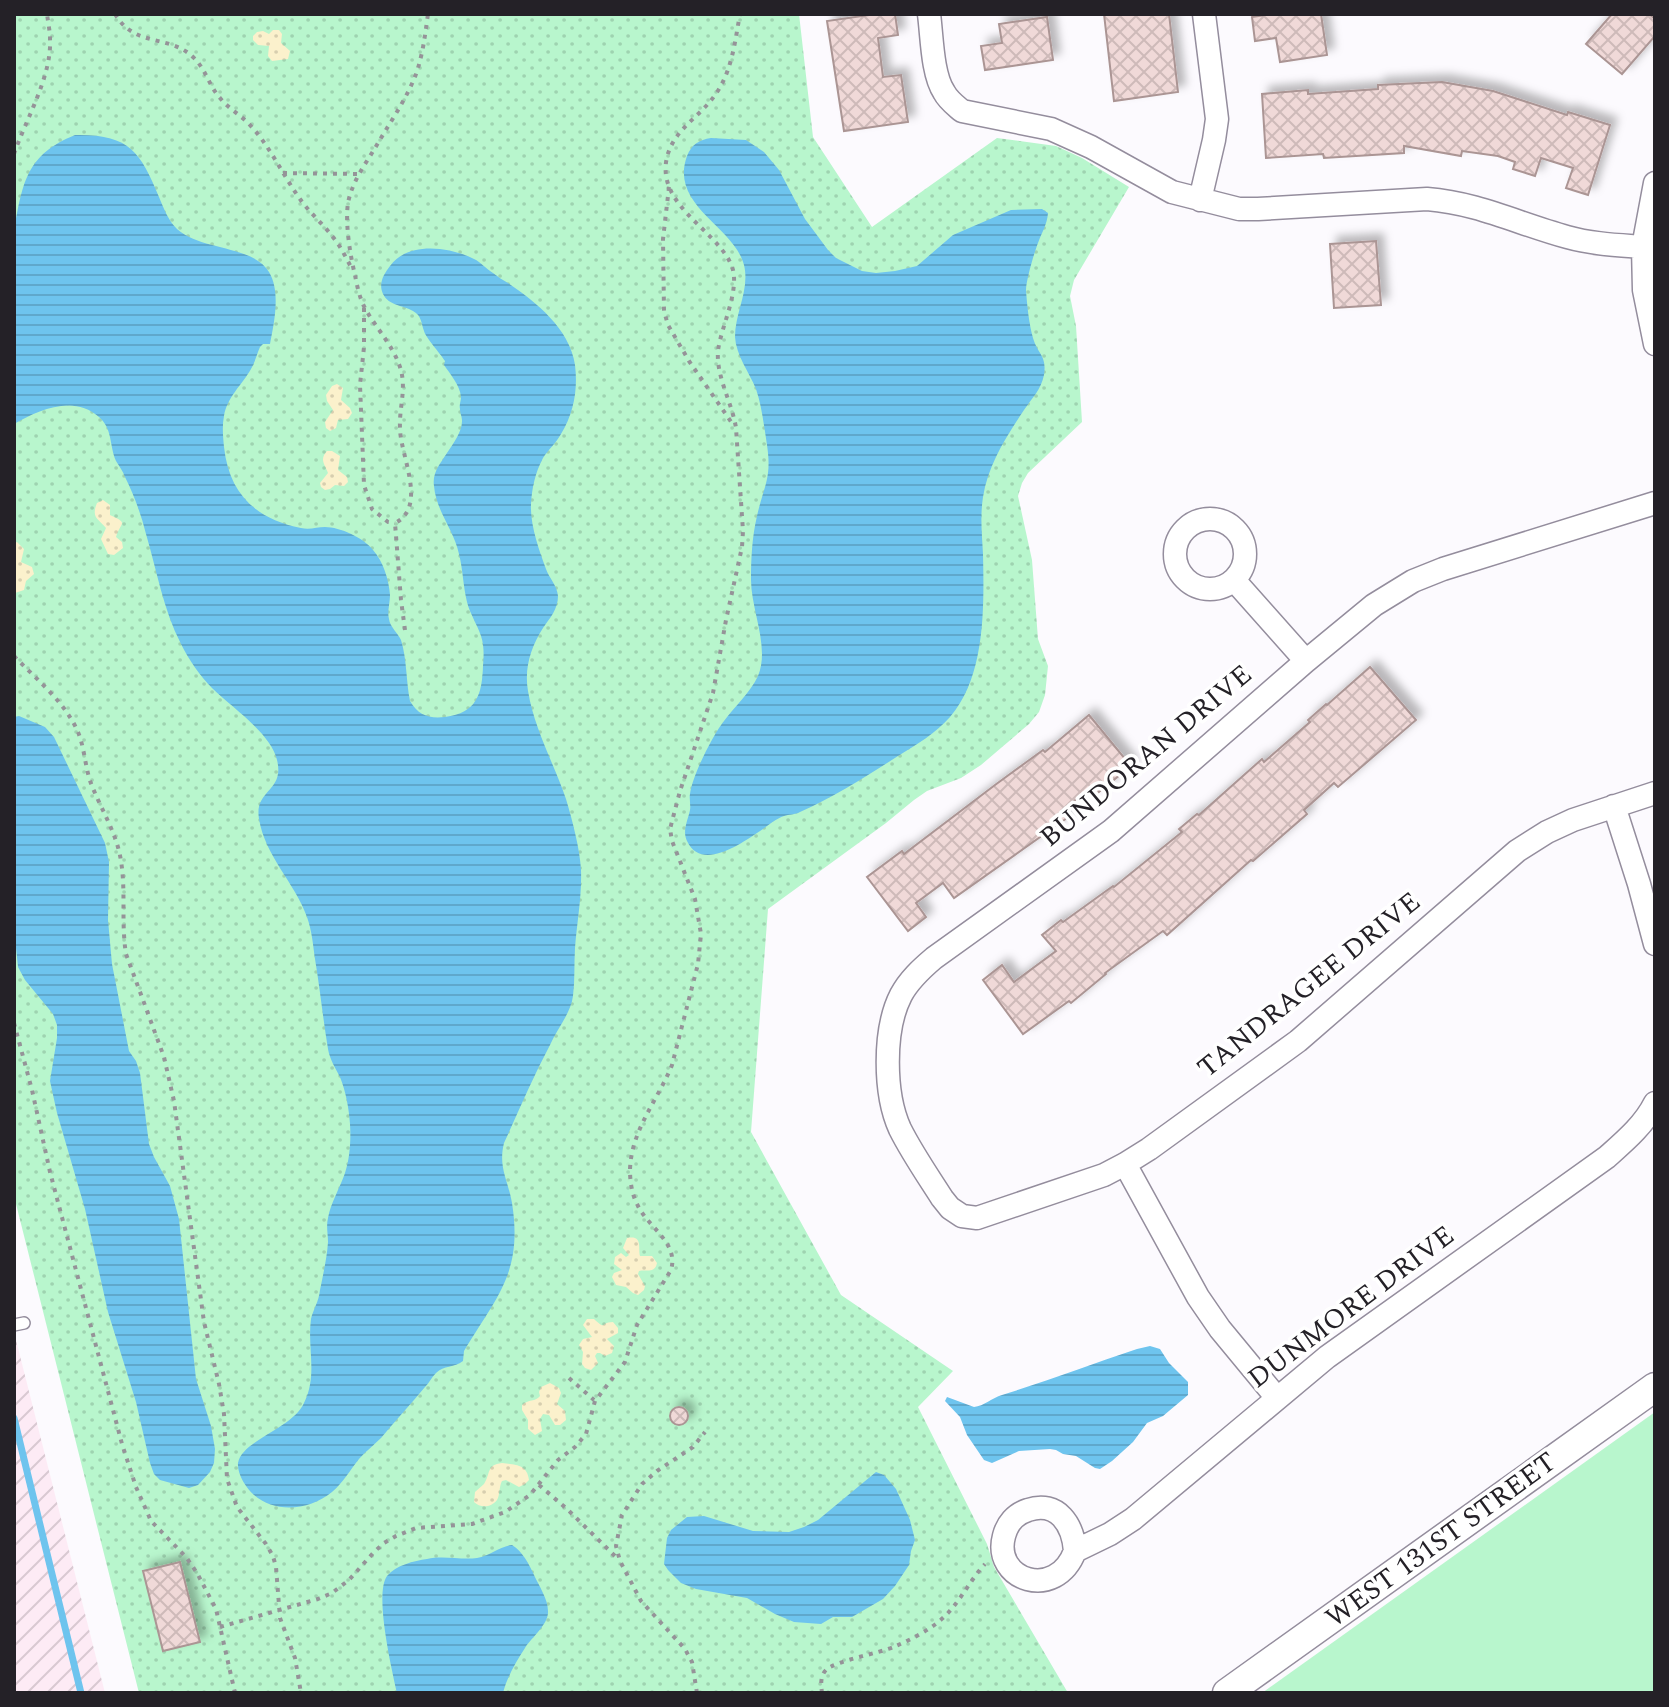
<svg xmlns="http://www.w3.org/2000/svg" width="1669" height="1707" font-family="Spectral,serif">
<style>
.industrial{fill:url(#industrial-furrows)}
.grass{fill:url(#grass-dots)}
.sand{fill:url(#sand-dots)}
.park{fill:#b8f6cd}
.water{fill:url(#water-rules)}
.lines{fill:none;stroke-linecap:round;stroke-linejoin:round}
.stream{stroke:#6ec4ee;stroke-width:7}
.building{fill:url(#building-cross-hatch);stroke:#ab9594;stroke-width:2;filter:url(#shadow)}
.service-casing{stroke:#948d9d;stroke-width:14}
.minor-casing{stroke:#948d9d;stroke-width:25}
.tertiary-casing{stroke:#948d9d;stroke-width:31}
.path{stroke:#959398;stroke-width:4;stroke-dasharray:4 6;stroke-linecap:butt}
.service{stroke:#fff;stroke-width:11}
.minor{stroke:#fff;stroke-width:22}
.tertiary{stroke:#fff;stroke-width:28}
.labels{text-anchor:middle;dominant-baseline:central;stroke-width:7;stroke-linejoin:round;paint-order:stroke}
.street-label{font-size:28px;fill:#242127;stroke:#fff}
</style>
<defs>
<pattern id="industrial-furrows" width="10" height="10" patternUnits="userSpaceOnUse" patternTransform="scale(2)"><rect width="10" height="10" fill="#fdebf5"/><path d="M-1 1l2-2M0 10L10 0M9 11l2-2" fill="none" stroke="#d9c9d2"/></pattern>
<pattern id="grass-dots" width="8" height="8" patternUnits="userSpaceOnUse" patternTransform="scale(2)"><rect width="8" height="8" fill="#b8f6cd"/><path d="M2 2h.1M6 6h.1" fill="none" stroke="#9ed3b0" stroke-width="1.8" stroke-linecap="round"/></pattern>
<pattern id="sand-dots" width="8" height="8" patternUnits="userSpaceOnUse" patternTransform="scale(2)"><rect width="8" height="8" fill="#fbf1cc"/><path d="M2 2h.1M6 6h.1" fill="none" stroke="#d7ceaf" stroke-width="1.8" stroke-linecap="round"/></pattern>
<pattern id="water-rules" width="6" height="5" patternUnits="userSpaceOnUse" patternTransform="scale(2)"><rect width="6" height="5" fill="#6ec4ee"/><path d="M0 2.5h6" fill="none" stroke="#5fa8cc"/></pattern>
<pattern id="building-cross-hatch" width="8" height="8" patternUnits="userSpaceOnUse" patternTransform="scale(2)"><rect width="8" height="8" fill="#f0d9d8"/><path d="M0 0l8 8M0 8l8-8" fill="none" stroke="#cebab9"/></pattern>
<filter id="shadow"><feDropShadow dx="7" dy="-7" stdDeviation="4" flood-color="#0004"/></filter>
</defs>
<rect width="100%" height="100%" fill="#fcfafe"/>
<path class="industrial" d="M14,1332L105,1693H14Z"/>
<path class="grass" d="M14,14H799L813,137L872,227L997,138L1056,146L1082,158L1129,187L1074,280L1070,296L1076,326L1082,422L1028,473L1022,483L1018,496L1032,560L1038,639L1048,666L1045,695L1039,712L1029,724L981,765L961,778L927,791L914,800L886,823L768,909L751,1132L841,1295L953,1371L918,1407L987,1544L994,1567L1068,1693H139L14,1196Z"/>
<path class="sand" d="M273,30H279L282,34L281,43L290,51L288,59L272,61L268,56L269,46L258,45L253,40V36L257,32L263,31L269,34Z
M337,384L343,388L341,400L350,408L352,413L348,419L338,420L336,428L330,431L326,428L325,422L333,410L327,401L326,395L332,386Z
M327,451H332L340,456L338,470L347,477L348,482L344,486L335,485L330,489L325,490L321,487L320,483L328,473C325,464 319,460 327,451Z
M103,500L110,505V515C129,524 121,521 116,537L122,542L123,548L114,555L108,554L101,539L106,528C98,518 91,518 97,503Z
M17,542L24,549L21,562L32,567L34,574L26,581L24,590L15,593L14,543Z
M627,1238C643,1235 638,1247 640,1256H652L657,1263C655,1274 646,1269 639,1271L638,1274L645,1286L644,1290L638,1295L633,1293L626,1287L616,1285L612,1277L614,1273L622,1270L614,1264L615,1257L621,1253L626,1257L629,1255L623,1248Z
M587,1319H594C607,1331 600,1322 613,1322L618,1328V1333L607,1339L614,1346L612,1353L605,1356L600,1353H597L595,1356L598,1363L591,1370L585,1368L582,1364L583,1352L579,1345L583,1339L592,1337L583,1325Z
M550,1383L559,1388L561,1393L557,1404L565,1411L566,1420L560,1425H555L549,1415L543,1414L540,1419L542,1431L535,1435L528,1429V1420L522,1410V1405C528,1399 536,1402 540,1396L539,1392L541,1387Z
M502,1463C516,1465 527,1464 529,1480L525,1484L519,1487L506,1480L502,1481C499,1486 500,1495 497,1500C491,1508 480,1508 474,1502L475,1492C478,1489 481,1487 484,1484C491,1473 486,1465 502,1463Z"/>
<path class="park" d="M1655,1412V1693H1262Z"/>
<path class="water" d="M75,135C129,134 140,151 159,197C164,209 168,220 177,229C201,251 253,245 269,272C281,292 274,323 270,344H263L260,347C257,354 255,362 251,369C242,385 227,397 224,416C222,426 223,436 224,447C229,493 255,519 301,528C310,530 317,527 325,527C340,527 364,538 373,550C383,561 389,580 390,595C390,603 387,612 389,619C390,627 398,633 401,640C407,659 406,681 410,701C418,715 429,719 445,717C477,713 482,694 483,666C484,655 484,645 481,636C477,624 470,614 467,602C463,586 463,570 459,554C454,530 436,511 434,486C432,473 440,464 447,453C453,444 462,432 462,421C462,416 460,414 460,409C459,405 461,401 461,397C460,385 450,374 444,365L445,361C440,353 426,338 424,331C421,323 422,316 413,311C403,305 389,306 383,294C378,283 384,274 390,266C408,241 450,247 474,259C481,262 486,269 493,273C498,277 503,280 508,283C536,302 570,329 575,365C578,389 574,413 561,434C556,443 548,450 543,458C535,473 532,488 531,504C530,525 539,550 546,569C549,578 557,585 558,596C558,609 550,618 543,628C531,647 524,668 528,691C534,728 554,764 566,799C572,819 580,849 581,870C582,896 577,922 575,948C574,964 575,980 573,996C571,1013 557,1029 550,1045C533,1077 519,1110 504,1143C498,1167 508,1180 512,1203C523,1273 497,1296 464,1351L463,1361C454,1368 444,1365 436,1373C432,1377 429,1383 425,1387C411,1404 395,1421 381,1438C374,1445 366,1451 359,1459C350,1470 343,1483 332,1492C310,1510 276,1514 254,1495C246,1488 237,1474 238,1463C242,1440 292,1429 304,1403C318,1375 307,1348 311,1319C313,1310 319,1301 320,1290C323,1275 327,1258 328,1242C328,1234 326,1226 328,1218C331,1202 340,1188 345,1173C350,1158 351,1140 350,1124C349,1109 346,1092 340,1077C335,1067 330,1060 328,1049C323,1019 320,989 315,959C313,945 312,931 307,917C295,883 265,856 259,819C254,789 285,792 277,760C271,733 231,707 212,688C200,676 189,660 181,644C163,609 157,571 146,534C141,514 134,495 125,477C123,471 119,466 116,461C109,445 113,429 99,417C74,394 38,410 14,424V230C23,182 26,155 75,135Z
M711,138L746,140L764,152L779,170L805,219L828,250L836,258L862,271L876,273L895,271L917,266L953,235L1011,210L1042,209L1048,213C1047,225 1042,232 1038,243C1034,253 1026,281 1026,290C1027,305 1029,324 1033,338C1038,355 1047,355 1044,375C1041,390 1032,398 1024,410C1006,437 988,465 983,497C980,516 982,535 983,554C984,605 986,676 950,717C936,733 916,745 898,756C867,776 834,797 800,812C795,815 789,814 784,816C775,819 765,828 757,833C739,845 701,871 687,841C682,831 688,820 690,810C691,805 689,799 690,794C692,776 713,735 724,721C735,706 750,693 758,676C770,647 751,610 751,580C751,559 752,537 757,516C764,485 772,478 767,445C764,426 762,407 756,389C749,372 736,355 735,337C735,312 750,290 744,265C734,226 669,206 687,156C692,144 699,140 711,138Z
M19,716L45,727L54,737L105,843L109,862L108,920L112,964L129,1051L136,1061L140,1073L149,1144L154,1157L170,1186L179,1219L196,1379L211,1426L215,1449L214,1463L210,1472L198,1485L189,1488L160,1480L154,1474L150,1463L136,1402L108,1312L85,1209L57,1113L50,1081L57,1038V1025L53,1014L25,980L18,967L14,929V717Z
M1150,1346L1160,1349L1169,1363L1188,1382V1395L1163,1416L1147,1423L1133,1442L1112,1461L1100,1469L1095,1468L1076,1456L1063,1454L1056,1450L1050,1449L1019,1451L992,1463L984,1460L967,1435L960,1417L945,1401L947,1397L974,1407C984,1406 992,1398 1002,1395C1047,1381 1092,1364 1137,1349Z
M876,1472L884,1475L896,1489L910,1520L915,1540L911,1551L909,1565L895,1586L883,1599L852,1617H833L821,1624L794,1622L775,1614L747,1598L696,1589L681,1583L668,1570L664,1564L667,1538L671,1530L687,1517L704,1516L753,1531L789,1532L804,1527L818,1520Z
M512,1545C523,1552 529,1564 534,1575C539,1586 548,1599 548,1611C549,1624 532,1637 525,1648C516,1662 507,1677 503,1693H397C392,1670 374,1594 387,1576C396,1565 414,1561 427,1559C443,1555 460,1560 477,1558C490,1556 499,1547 512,1545Z"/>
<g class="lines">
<path class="stream" d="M14,1418L81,1693"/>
</g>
<path class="building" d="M876,14H895L898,35L878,38L883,77L901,75L908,122L844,131L827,21Z
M1104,14H1169L1178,92L1114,101Z
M1272,14H1321L1327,55L1280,62L1276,38L1255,41L1252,17Z
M1612,14H1649L1655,19V36L1622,74L1586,44Z
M1047,17L1053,60L985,70L981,46L1002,43L999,24Z
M1442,82L1493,91L1567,115L1568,112L1610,125L1588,195L1566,188L1573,168L1541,158L1535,176L1513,169L1515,162L1498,156L1462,151L1461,156L1404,146V153L1324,158L1323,154L1266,158L1262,94L1308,90V94L1378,89V85Z
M1376,241L1381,305L1334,308L1330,244Z
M1370,667L1416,720L1338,787L1334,783L1304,810L1307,814L1253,861L1251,860L1167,935L1163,931L1105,973L1106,974L1071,1003L1069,1001L1023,1034L983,980L1002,965L1014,982L1056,951L1042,935L1061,920L1063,922L1113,886L1114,887L1182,832L1179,829L1197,814L1199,815L1262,759L1264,762L1310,722L1308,720L1326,704L1327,705Z
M1089,715L1131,766L1095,795L1090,789L1062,810L1067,818L954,898L943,883L916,903L926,917L908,931L867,877L902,851L904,854L995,785L1043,750L1045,752Z
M670 1416a9 9 0 1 1 18 0a9 9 0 1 1-18 0Z
M180,1562L200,1642L163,1651L143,1571Z"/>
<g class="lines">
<g class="service-casing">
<path id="service" d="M14,1325L24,1323"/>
</g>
<g class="minor-casing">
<path id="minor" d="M929,14C932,36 932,74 944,92C948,100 955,105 962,111L1051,129L1091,147L1172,192L1239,209H1258L1427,199C1478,203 1519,224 1567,237C1592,244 1617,245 1643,247
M1655,183L1643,247L1644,290L1655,344
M1200,200L1214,140L1217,119L1204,14
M1655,503L1443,569L1413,581L1374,605L1306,661L1111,831L934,958C921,969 909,980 901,995C883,1030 884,1094 900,1129C912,1153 928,1176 942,1198L950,1208L962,1216L977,1218L1104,1175L1125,1164L1149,1149L1298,1041L1517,851L1547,832L1573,820L1655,793
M1175 554a35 35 0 1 1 70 0a35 35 0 1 1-70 0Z
M1234,580L1306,661
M1614,806L1639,884L1655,944
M1125,1164L1198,1297L1220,1329L1277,1398
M1075,1551C1073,1525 1058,1500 1028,1510C1015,1514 1007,1524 1004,1536C992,1580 1056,1602 1075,1551L1110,1534L1133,1519L1327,1357L1607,1157C1625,1141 1644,1125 1655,1103"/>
</g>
<g class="tertiary-casing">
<path id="tertiary" d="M1227,1693L1655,1387"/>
</g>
<path class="path" d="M115,14C135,48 169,34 193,57C206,69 209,86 220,98C228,108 239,114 248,123C269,144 282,174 300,199C309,212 322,223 332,236C340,245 345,256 351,267
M14,154C26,119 52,76 50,39C50,31 48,22 47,14
M283,173L360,174
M669,187L663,239L664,311L668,325L689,361L734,426
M364,308V347L360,385L364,485L372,509L388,522L395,523
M405,630L401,600L395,523C428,507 400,455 400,428C399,407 407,388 400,367C393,346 377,329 366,310C360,300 357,286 355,275C350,255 345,223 348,203C352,181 367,162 378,143C391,121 407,98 416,74C423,54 425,35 428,14
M14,656C36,679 65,702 78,732C85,749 85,769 92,786C102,811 117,834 121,861C126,892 121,923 126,954L164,1057L174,1101L204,1322L219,1384L224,1414L227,1479L237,1507L266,1544L273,1556L276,1567L280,1618L295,1658L301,1693
M14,1023L32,1090L50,1172L122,1444L136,1487L151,1521L186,1557L197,1573L216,1609L235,1693
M569,1378L594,1400
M539,1485L567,1509L619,1560
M220,1627L318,1599L332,1593L349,1580L374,1552L384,1543L396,1536L416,1528L472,1524L505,1512L530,1495L558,1460L575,1447L586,1434L595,1401L625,1362L637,1325L671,1270C679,1243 649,1228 638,1206C632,1195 630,1182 630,1170C631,1130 658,1100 672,1065L698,964L701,934L695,899L672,841L670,829L680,791L713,693L726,620L742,547L743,531L736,428C732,402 716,377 718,351C721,325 743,286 730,262C712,227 656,204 667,157C674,129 700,117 715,95C732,72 735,41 740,14
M697,1693L692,1662L685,1649L641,1601L620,1561L616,1546L622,1515L642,1484L657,1471L693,1447L705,1432
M822,1693C821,1685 820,1676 826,1670C834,1661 881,1653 896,1646C914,1638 934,1628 948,1613C962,1598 971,1579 985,1564"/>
<use href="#service" class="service"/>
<use href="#minor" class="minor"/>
<use href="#tertiary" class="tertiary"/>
</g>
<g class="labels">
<g class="street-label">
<text transform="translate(1146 756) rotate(-40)">BUNDORAN DRIVE</text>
<text transform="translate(1309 985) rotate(-39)">TANDRAGEE DRIVE</text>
<text transform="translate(1351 1307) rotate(-37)">DUNMORE DRIVE</text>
<text transform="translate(1441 1540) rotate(-36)">WEST 131ST STREET</text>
</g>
</g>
<rect width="1669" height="1707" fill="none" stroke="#242127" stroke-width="32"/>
</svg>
